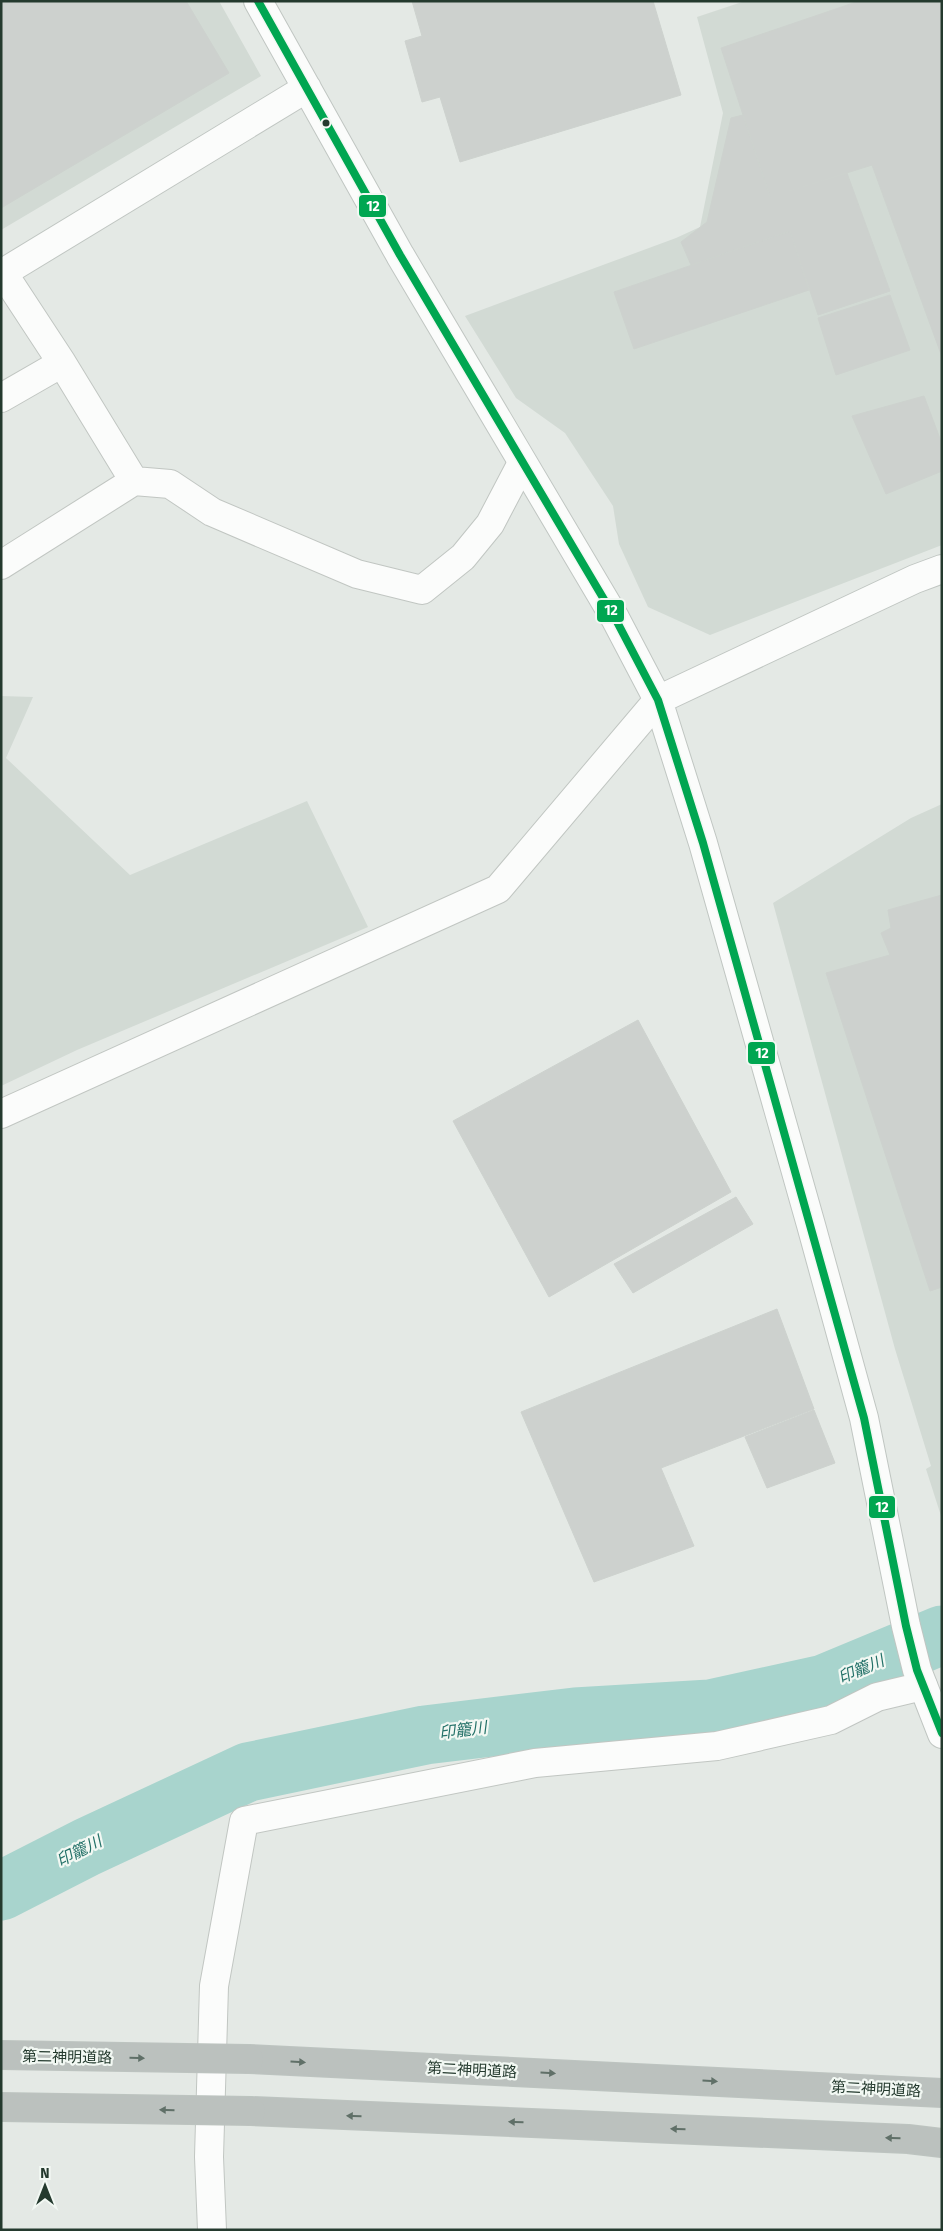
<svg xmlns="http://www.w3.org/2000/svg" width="943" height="2231" font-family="'Fira Sans','Noto Sans JP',sans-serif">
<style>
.built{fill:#d2dad4}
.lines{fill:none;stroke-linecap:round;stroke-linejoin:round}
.river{stroke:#a8d4cd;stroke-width:59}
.building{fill:#cdd1ce;stroke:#cdd2ce}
.street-casing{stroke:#c1c6c2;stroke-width:30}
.secondary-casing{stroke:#c0c6c2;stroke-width:30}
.highway-casing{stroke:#bdc4c0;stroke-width:30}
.street{stroke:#fbfcfb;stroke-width:28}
.secondary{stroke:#fbfcfb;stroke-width:28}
.highway{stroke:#bbc1be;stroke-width:28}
.highway-bridge-casing{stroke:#bdc4c0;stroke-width:30;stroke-linecap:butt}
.highway-bridge{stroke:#bbc1be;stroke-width:28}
.bus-1-casing{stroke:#f2f8f3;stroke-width:11}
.bus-1{stroke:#00a651;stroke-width:8}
.oneway{fill:#607068}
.bus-dot{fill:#243a2e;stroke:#f2f8f3;stroke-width:2}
.labels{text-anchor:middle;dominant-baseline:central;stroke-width:4.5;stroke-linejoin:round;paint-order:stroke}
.street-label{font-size:15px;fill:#243a2e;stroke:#f2f8f3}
.water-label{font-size:16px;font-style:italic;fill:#237168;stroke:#f2f8f3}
.line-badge{stroke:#f2f8f3;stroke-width:2}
.badge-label{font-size:14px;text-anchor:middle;font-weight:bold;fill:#fff}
</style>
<rect width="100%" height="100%" fill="#e4e9e5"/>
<path class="built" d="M1,1H219L261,76L1,230Z
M745,1H942V545L710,635L648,607L619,544L613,506L565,433L516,398L465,316L676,238L700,227L723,113L697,17Z
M1,696L33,697L6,758L130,875L307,801L368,927L77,1050L1,1086Z
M942,804V1519L926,1469L931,1466L895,1349L773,903L911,818Z"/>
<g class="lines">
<path class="river" d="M1,1891L87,1847L248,1772L425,1735L575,1717L710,1709L824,1684L942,1635"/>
</g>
<path class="building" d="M1,1H186L229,73L1,208Z
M412,1H653L681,95L460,162L440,97L422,102L405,41L422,36Z
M859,1H942V357L872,165L770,197L721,48Z
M743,115L770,197L847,173L890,291L818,315L790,231L691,265L681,242L707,222L731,118Z
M790,231L809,290L634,349L614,292Z
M890,295L910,350L836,375L818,318Z
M924,396L942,444V471L886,494L852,416Z
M942,895V1287L930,1291L826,973L890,955L881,933L891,928L888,910Z
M638,1020L731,1192L549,1297L453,1121Z
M736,1197L753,1224L633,1293L614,1264Z
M777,1309L814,1409L661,1468L694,1546L594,1582L521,1412Z
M814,1410L835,1463L767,1488L745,1437Z"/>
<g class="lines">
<g class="street-casing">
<path id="street" d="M3,273L62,363L134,481
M1,398L62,363
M1,565L134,481L170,484L212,512L357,574L422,590L463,557L490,524L522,463
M1,1114L498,889L658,700
M212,2230L209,2157L214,1986L244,1821L535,1763L717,1746L831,1720L877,1697L923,1686"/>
</g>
<g class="secondary-casing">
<path id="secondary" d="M258,1L400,255L615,618L658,700L703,843L811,1225L864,1418L906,1626L917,1670L942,1734
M1,274L307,88
M658,700L915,579L942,569"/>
</g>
<g class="highway-casing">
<path id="highway" d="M249,2059L942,2093
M251,2111L908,2139L942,2143"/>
</g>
<use href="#street" class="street"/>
<use href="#secondary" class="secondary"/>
<use href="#highway" class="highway"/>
<g class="highway-bridge-casing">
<path id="highway-bridge" d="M1,2055L249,2059
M1,2107L251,2111"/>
</g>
<use href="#highway-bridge" class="highway-bridge"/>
<g class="bus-1-casing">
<path id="bus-1" d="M258,1L400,255L615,618L658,700L703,843L864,1418L906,1626L917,1670L942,1733"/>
</g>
<use href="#bus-1" class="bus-1"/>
</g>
<defs><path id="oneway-solid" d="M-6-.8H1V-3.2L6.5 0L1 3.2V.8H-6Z" transform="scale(1.25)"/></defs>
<g class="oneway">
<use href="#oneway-solid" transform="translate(137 2058) rotate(1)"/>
<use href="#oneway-solid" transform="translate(298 2062) rotate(3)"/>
<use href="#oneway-solid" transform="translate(548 2073) rotate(3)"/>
<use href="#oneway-solid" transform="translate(710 2081) rotate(3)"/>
<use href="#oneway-solid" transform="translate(167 2110) rotate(-179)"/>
<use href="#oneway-solid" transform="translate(354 2116) rotate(-178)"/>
<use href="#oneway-solid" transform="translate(516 2122) rotate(-178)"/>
<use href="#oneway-solid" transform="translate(678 2129) rotate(-178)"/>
<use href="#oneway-solid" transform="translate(893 2138) rotate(-178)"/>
</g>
<circle class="bus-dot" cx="326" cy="123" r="4.5"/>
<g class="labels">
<g class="street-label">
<text transform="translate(67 2057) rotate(1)">第二神明道路</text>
<text transform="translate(472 2070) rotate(3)">第二神明道路</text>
<text transform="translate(876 2089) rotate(3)">第二神明道路</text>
</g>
<g class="water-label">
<text transform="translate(861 1669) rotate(-23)">印籠川</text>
<text transform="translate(463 1730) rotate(-7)">印籠川</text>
<text transform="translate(79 1851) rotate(-27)">印籠川</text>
</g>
</g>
<g class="line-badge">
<rect x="358" y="194" width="29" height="24" rx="5" fill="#00a651"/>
<rect x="596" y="599" width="29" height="24" rx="5" fill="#00a651"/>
<rect x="747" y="1041" width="29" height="24" rx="5" fill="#00a651"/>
<rect x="868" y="1495" width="28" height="24" rx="5" fill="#00a651"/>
</g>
<g class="badge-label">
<text x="373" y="211">12</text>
<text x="611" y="615">12</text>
<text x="762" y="1058">12</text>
<text x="882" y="1512">12</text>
</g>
<rect width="943" height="2231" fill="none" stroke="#243a2e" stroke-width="5"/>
<g transform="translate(45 2186)" stroke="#f2f8f3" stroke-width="4" paint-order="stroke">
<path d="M0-4L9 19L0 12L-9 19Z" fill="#243a2e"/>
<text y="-8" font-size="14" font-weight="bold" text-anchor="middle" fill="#243a2e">N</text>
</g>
</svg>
